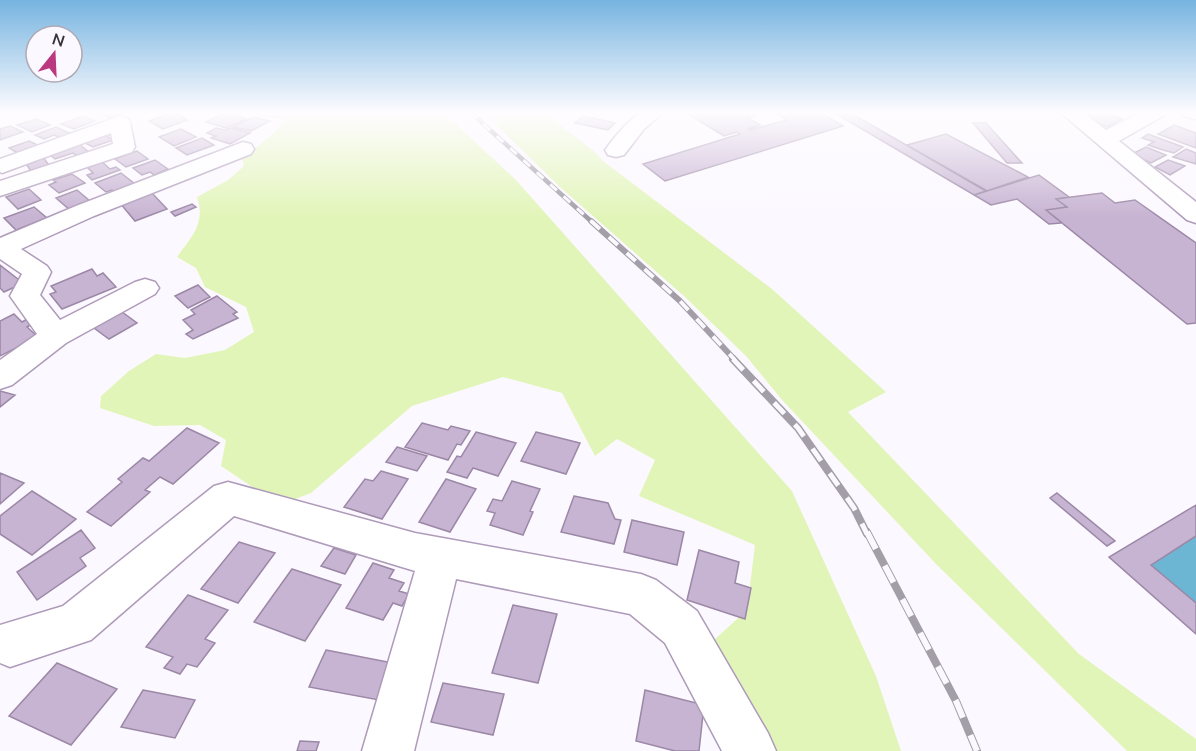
<svg xmlns="http://www.w3.org/2000/svg" width="1196" height="751" font-family="Mulish,sans-serif">
<style>
.green{fill:#e2f5b9}
.water{fill:#6cb5d3}
.building{fill:#c7b3d2;stroke:#9b88a6;stroke-width:1.5}
.lines{fill:none;stroke-linecap:round;stroke-linejoin:round}
.minor-casing{stroke:#ae9bb9;stroke-width:3}
.minor{fill:#fff;fill-rule:evenodd}
.rail-far3-casing{stroke:#a39ea7;stroke-width:4.5}
.rail-far2-casing{stroke:#a39ea7;stroke-width:6}
.rail-far1-casing{stroke:#a39ea7;stroke-width:8}
.rail-casing{stroke:#a39ea7;stroke-width:8}
.rail-far3{stroke:#fcf8ff;stroke-width:3;stroke-dasharray:9;stroke-linecap:butt}
.rail-far2{stroke:#fcf8ff;stroke-width:4;stroke-dasharray:12;stroke-linecap:butt}
.rail-far1{stroke:#fcf8ff;stroke-width:5;stroke-dasharray:15;stroke-linecap:butt}
.rail{stroke:#fcf8ff;stroke-width:6;stroke-dasharray:19;stroke-linecap:butt}
</style>
<rect width="100%" height="100%" fill="#fcf8ff"/>
<path class="green" d="M230,112H443L516,180L792,491L876,676L901,751H776L703,650L747,610L755,545L639,496L655,460L617,439L595,456L562,393L503,377L412,406L311,493L279,505L221,466L226,440L200,425L154,426L100,408L101,396L129,371L156,354L185,358L225,350L254,332L246,307L205,287L196,268L177,257C191,237 206,224 197,197L228,180L244,166L242,159L274,133L285,120Z
M483,112H544L596,153L603,161L772,289L886,392L848,412L1079,654L1196,739V751H1127L937,565L783,401L746,356L685,297L560,187Z"/>
<path class="water" d="M1196,536V603L1151,565Z"/>
<path class="building" d="M95,112H125L111,118Z
M174,112L187,120L163,129L149,121Z
M226,112L246,119L226,128L206,122Z
M692,112H766L748,118L760,125L748,129L750,130L787,120L773,112H820L843,126L665,181L643,164L740,134L737,132L724,136L686,113Z
M833,112H849L986,191L974,195Z
M1082,112H1102L1122,119L1107,127L1091,121L1094,119L1086,116L1089,115Z
M83,116L95,121L74,129L61,124Z
M583,116L615,123L608,130L575,123Z
M253,117L270,121L251,131L233,127Z
M36,119L50,125L32,132L17,125Z
M973,123H986L1022,163H1007Z
M1174,125L1196,133V148L1158,134Z
M10,126L23,132L0,140V129Z
M56,127L71,134L61,138L54,135L44,139L35,135Z
M216,128L225,130L231,128L250,133L230,144L211,138L216,136L207,133Z
M181,129L196,137L174,146L159,137Z
M111,133L105,135L113,140L93,147L81,141Z
M946,134L1028,177L987,191L907,145Z
M1148,134L1183,147L1174,153L1163,150L1148,145L1154,142L1142,138Z
M202,138L214,145L187,155L176,148Z
M29,141L42,147L19,154L9,148Z
M79,144L90,153L78,157L73,153L55,159L49,154Z
M1146,147L1166,155L1151,163L1132,154Z
M1186,149L1196,153V164L1173,157Z
M137,151L148,159L126,167L115,159Z
M43,157L51,168L32,173L25,162Z
M155,160L168,169L154,175L150,172L142,175L133,168Z
M1168,160L1185,166L1170,175L1155,167Z
M101,161L110,169L116,167L120,170L92,180L87,175L93,173L86,166Z
M121,173L135,184L115,192L112,190L106,192L95,183Z
M72,174L85,183L59,193L49,185L56,182L53,180Z
M1039,175L1069,197L1056,199L1067,207L1046,210L1062,223L1049,224L1017,199L991,205L974,195Z
M29,189L41,200L18,209L6,197Z
M77,190L90,201L70,210L56,198Z
M151,192L167,209L135,221L120,203Z
M1102,193L1115,203L1135,200L1196,243V323L1187,324L1046,210L1067,207L1056,199Z
M192,204L196,207L175,216L171,212Z
M34,207L47,218L16,230L4,218Z
M0,265L23,283L4,292L0,288Z
M92,269L97,276L103,273L116,287L62,309L50,294L56,292L51,286Z
M198,285L210,297L188,308L175,296Z
M217,296L237,312L233,314L238,318L193,339L186,334L193,330L183,320L195,314L191,310Z
M118,309L137,323L109,339L90,325Z
M14,314L22,322L29,318L34,323L27,327L38,337L0,356V321Z
M0,391L15,395L0,407Z
M422,423L448,430L451,426L470,431L461,445L457,444L448,460L405,447Z
M187,428L219,443L173,484L160,477L145,490L150,492L111,526L87,512L122,482L118,479L143,458L149,461Z
M476,432L516,443L498,476L473,468L467,478L447,472L457,456L461,457Z
M536,432L580,443L566,474L521,461Z
M397,447L427,456L417,471L386,462Z
M381,471L408,479L382,519L344,507L365,479L373,481Z
M0,473L24,483L0,504Z
M446,479L476,489L450,532L419,522Z
M512,481L540,489L530,511L533,512L523,535L490,525L495,513L487,511L493,499L502,501Z
M32,491L76,519L32,555L0,534V516Z
M1057,493L1115,541L1107,546L1050,498Z
M574,496L608,503L615,519L621,520L614,544L561,532Z
M1196,505V536L1151,565L1196,603V634L1109,557Z
M632,520L684,532L677,565L624,552Z
M81,530L95,548L80,558L86,566L37,600L17,572Z
M239,542L275,553L238,603L201,589Z
M334,548L356,555L345,574L321,566Z
M699,550L739,562L735,583L751,588L745,619L687,600Z
M373,563L394,570L389,578L404,583L399,591L409,594L402,606L393,603L383,620L346,608Z
M292,569L341,585L305,641L254,622Z
M188,595L228,610L205,639L215,643L197,667L187,664L180,674L164,668L173,657L146,647Z
M513,605L557,614L538,683L492,673Z
M326,650L393,663L379,700L309,687Z
M57,663L117,689L71,745L9,716Z
M443,683L504,694L493,735L431,722Z
M143,690L195,700L175,738L121,727Z
M645,690L704,705L699,751H675L636,741Z
M300,741L319,742L316,751H297Z"/>
<g class="lines">
<g class="minor-casing">
<path id="minor" d="M641,112H664L644,129L624,155L616,157L608,155L605,150C615,136 627,122 641,112Z
M1060,112H1082L1106,130L1141,112H1166L1163,116L1119,141L1196,202V223L1187,220Z
M1181,112H1196V119L1184,116Z
M120,116L127,118L130,122L135,147L132,152L0,196V181L113,144L111,133L2,173L0,172V159Z
M243,142L251,144L254,149L251,154L94,216L21,249L47,266L51,272L40,295L60,320L135,282L145,279L155,282L159,288L155,294L66,343L12,385L0,389V360L37,334L10,296L22,274L0,259V238L76,206Z
M228,482L415,533L641,574L656,580L697,611L768,733L776,751H722L665,643L630,614L456,579L414,751H362L415,571L234,516L91,640L10,667L0,663V625L63,606L214,486Z"/>
</g>
<use href="#minor" class="minor"/>
<g class="rail-far3-casing">
<path id="rail-far3" d="M470,112L592,222"/>
</g>
<g class="rail-far2-casing">
<path id="rail-far2" d="M591,221L680,301L735,360"/>
</g>
<g class="rail-far1-casing">
<path id="rail-far1" d="M733,359L798,428L854,508L867,534"/>
</g>
<g class="rail-casing">
<path id="rail" d="M867,532L956,701L977,751"/>
</g>
<use href="#rail-far3" class="rail-far3"/>
<use href="#rail-far2" class="rail-far2"/>
<use href="#rail-far1" class="rail-far1"/>
<use href="#rail" class="rail"/>
</g>
<linearGradient id="sky" x2="0" y2="1"><stop stop-color="#76b4e0"/><stop offset="0.52" stop-color="#fefcff"/><stop offset="1" stop-color="#fefcff" stop-opacity="0"/></linearGradient>
<rect width="1196" height="217" fill="url(#sky)"/>
<g transform="translate(54 54) rotate(18)"><circle r="28" fill="#fcf8ff" stroke="#aea9b2" stroke-width="1.5"/>
<path d="M0-4.5L10 22L0 15L-10 22Z" fill="#b93880"/>
<text y="-9" font-size="16" font-weight="bold" text-anchor="middle" fill="#3a323e">N</text>
</g>
</svg>
